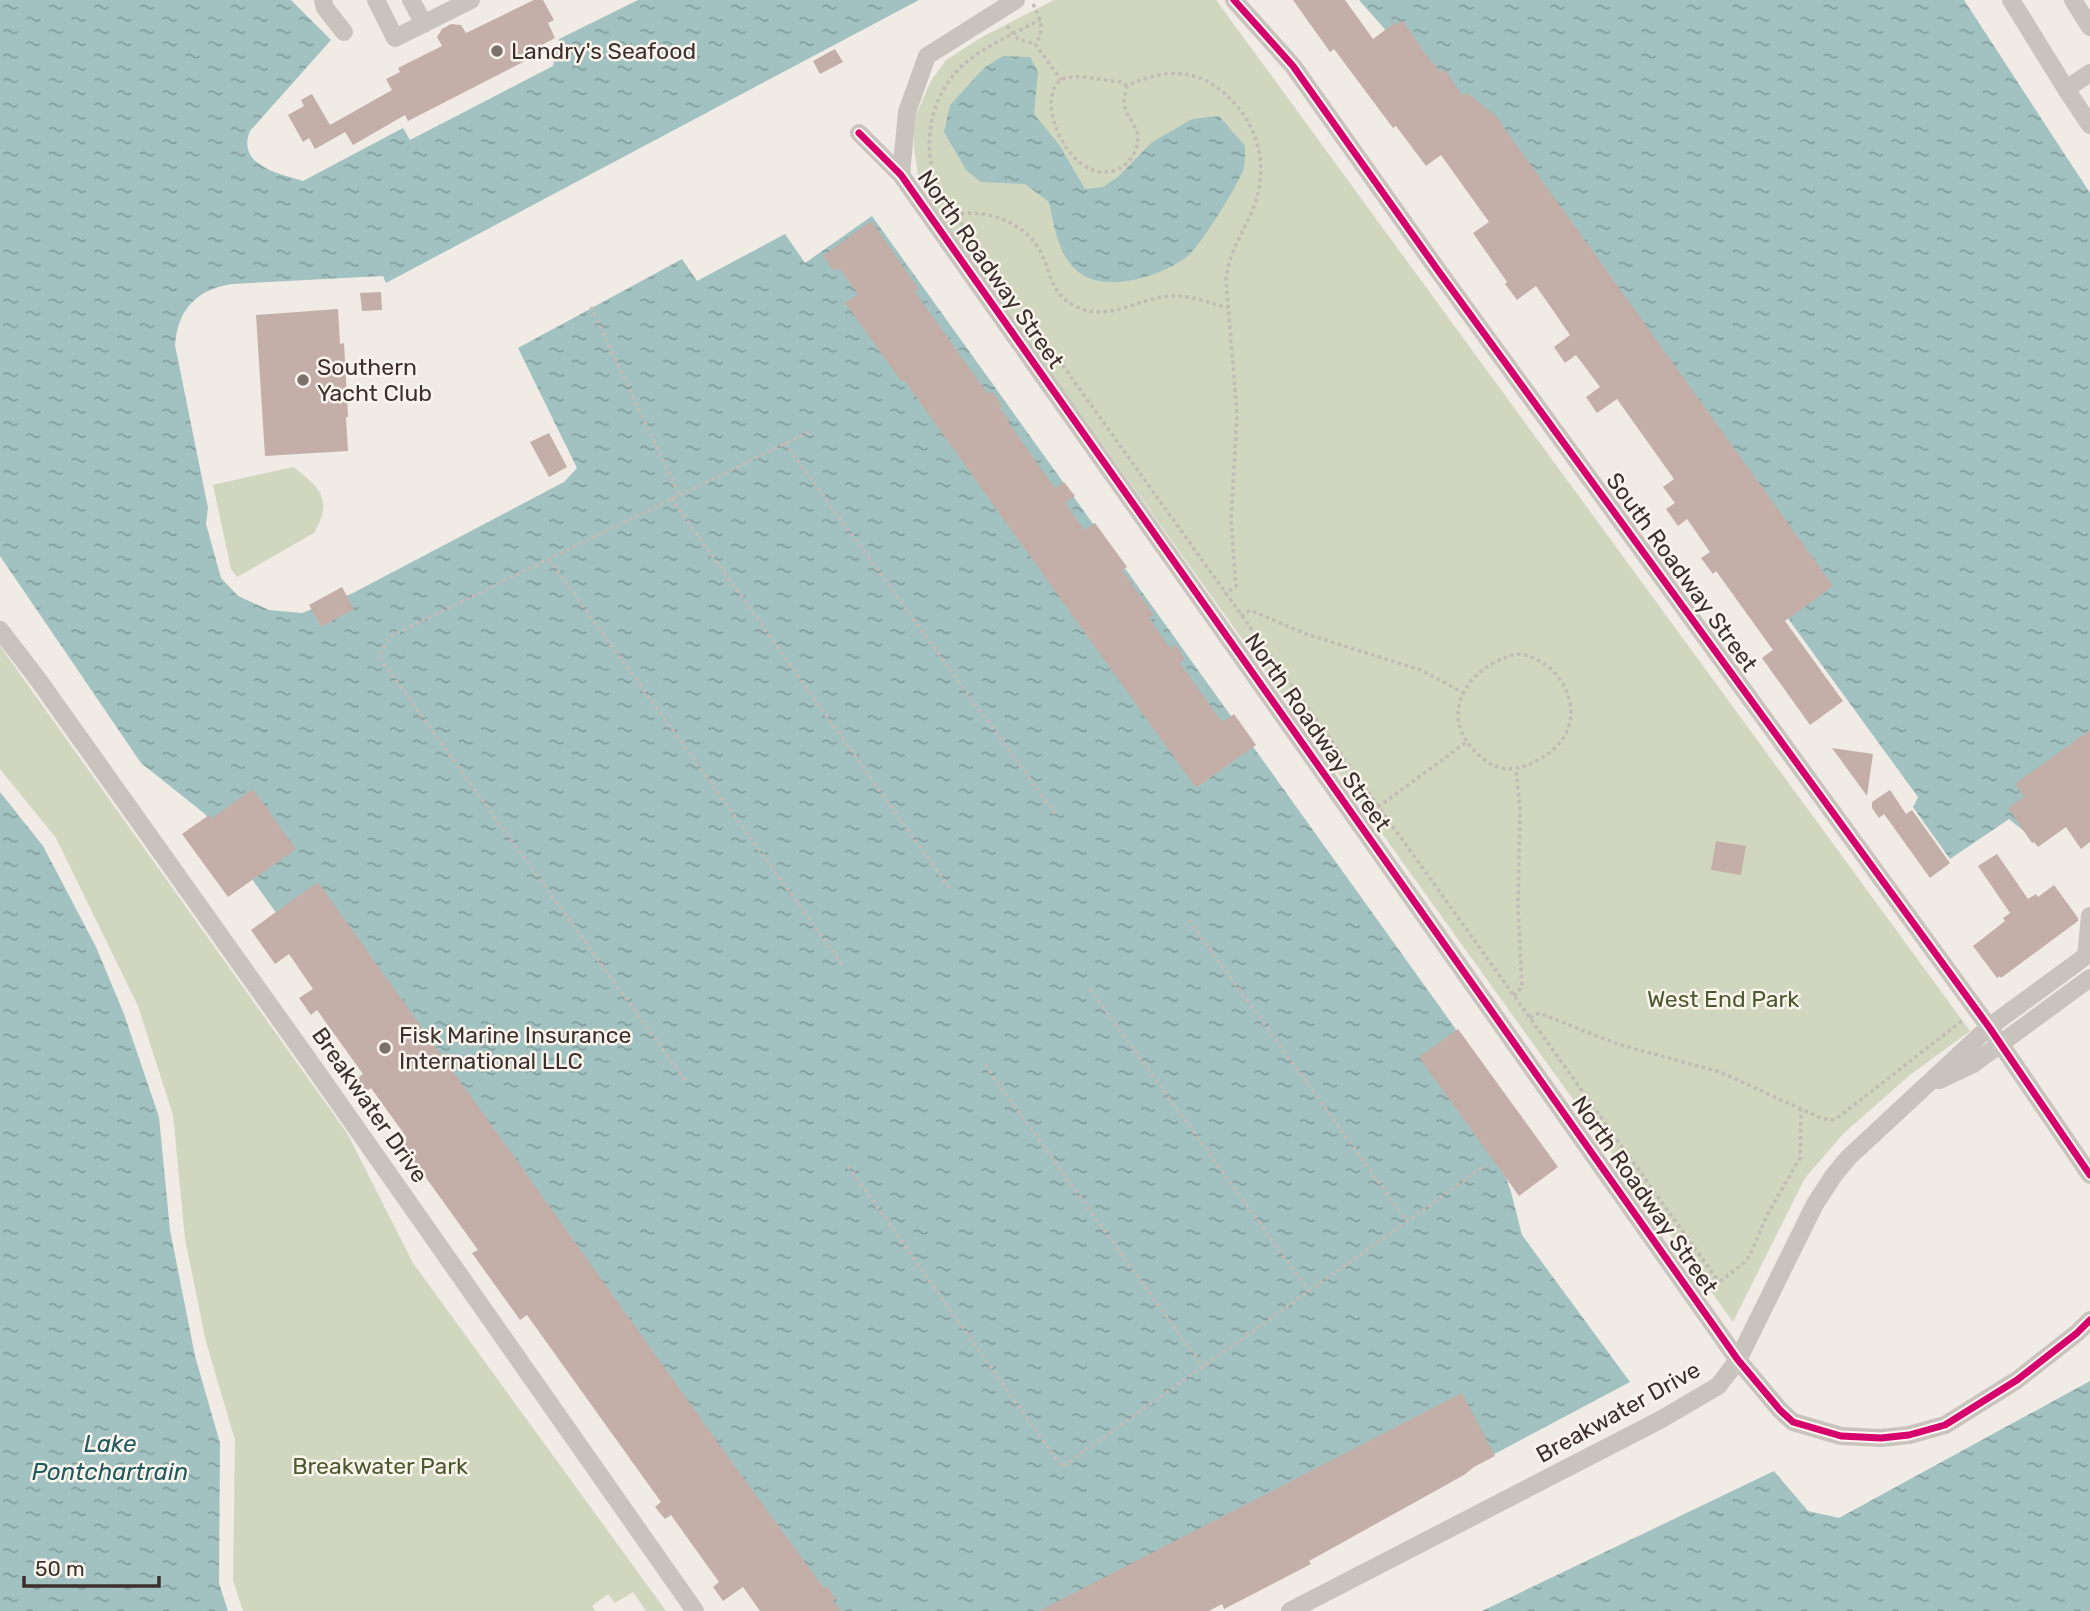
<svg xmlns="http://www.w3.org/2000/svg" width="2090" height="1611" font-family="Rubik,sans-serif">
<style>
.green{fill:#d1d6bf}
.water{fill:url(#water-ripples)}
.building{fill:#c3afa7}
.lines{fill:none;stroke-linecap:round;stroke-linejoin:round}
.path{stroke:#c2bbb6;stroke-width:3.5;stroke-dasharray:3.5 3.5;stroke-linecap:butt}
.minor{stroke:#c9c3be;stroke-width:18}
.cycleway-casing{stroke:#fbf5ee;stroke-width:11}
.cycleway{stroke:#d6006c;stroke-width:7}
.poi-dot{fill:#7a716c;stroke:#fbf5ee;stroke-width:2.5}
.labels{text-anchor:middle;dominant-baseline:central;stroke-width:5;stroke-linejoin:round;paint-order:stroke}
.poi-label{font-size:23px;fill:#3b302b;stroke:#fbf5ee;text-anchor:start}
.street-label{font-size:23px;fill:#3b302b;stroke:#fbf5ee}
.park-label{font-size:23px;fill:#4a5a2e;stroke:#fbf5ee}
.water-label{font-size:24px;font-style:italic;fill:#1f5a5e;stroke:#fbf5ee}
</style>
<defs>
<pattern id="water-ripples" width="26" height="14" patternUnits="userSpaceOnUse" patternTransform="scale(1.75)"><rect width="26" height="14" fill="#a1c2c1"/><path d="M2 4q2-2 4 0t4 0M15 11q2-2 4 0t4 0" fill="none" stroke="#849e9d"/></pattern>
</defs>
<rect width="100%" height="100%" fill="#f0ebe5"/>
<path class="green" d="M1054,0H1216L1970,1031L1910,1075L1844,1133L1805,1178L1733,1322L931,206L918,175L914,148V119L931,81L946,60L982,37Z
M293,467C321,488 333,500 314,533L237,577L231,569L213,485Z
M0,646L347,1133L413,1263L666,1611H646L633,1592L615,1603L608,1594L592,1606L596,1611H243L233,1580L235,1440L206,1342L185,1239L173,1115L138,1006L56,838L0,769Z"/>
<path class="water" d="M0,0H291L331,40L250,131C236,165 279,174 303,181L403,128L410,140L553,66L559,39L638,0H919L386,283L383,276L232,284C196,290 178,309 175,345L208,508L206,524L221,578L238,596L269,610L302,613L351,594L564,482L577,468L518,348L682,259L697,281L785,234L805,263L872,216L1455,1028L1511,1192L1522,1235L1630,1382L1199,1611H780L205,814L141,763L0,556Z
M1359,0H1964L2090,193V801L2035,840L2009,819L1950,859L1913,807L1918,797L1792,624L1440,103L1383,27Z
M1003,56L1030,57L1038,72L1034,114L1060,146L1085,189L1103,187L1119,176L1151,143L1192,119L1219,116L1245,146C1245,153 1245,161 1244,167C1241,181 1202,243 1190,254C1164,277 1099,297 1073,267C1057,249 1054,225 1049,202L1025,184L981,182L966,170L944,132L950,105L985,67Z
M0,792L43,846L96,947L124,1014L159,1117L170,1230L195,1356L220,1443L219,1583L228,1611H0Z
M2090,1381V1611H1482L1774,1471L1808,1511L1839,1518Z"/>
<path class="building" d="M534,0H543L554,20L548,23L555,38L538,47L541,53L408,121L405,115L353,145L345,132L315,149L309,138L303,142L288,115L304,106L301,100L312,94L330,125L392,90L386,79L400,72L398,68L442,46L437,37L442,29L451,24L461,25L466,33Z
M1293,0H1345L1373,39L1396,22L1397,24L1403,21L1424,52L1440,72L1444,69L1463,96L1467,93L1495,115L1833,586L1785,621L1843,701L1810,725L1762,658L1773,650L1716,571L1713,574L1701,558L1710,552L1687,519L1678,526L1666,509L1675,503L1663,487L1674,479L1617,399L1597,413L1586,397L1600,387L1576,355L1565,363L1554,347L1570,335L1536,286L1517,300L1505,284L1507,282L1473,233L1489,222L1441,155L1426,166L1396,126L1393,128L1334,49L1330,52Z
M835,49L843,62L820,74L813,61Z
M871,221L919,289L915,292L988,394L992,391L1002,406L1000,408L1010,421L1008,422L1055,488L1064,482L1075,496L1065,503L1084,530L1095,523L1127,567L1122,570L1154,615L1149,618L1170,648L1175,644L1185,659L1180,663L1222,722L1234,714L1256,745L1196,788L904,380L902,382L845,303L858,294L839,268L834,271L823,256Z
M381,292L382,310L362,311L360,293Z
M338,309L340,344L344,343L348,417H346L348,451L265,456L256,315Z
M549,433L567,467L549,477L530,442Z
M342,587L354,609L321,627L309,605Z
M2090,730V842L2081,849L2066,827L2038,847L2034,842L2032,843L2008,808L2024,797L2015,784Z
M1832,748L1873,754L1867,796Z
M253,789L296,849L228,897L182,834L209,815L211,819Z
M1890,790L1906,814L1912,810L1950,863L1930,878L1884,814L1879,818L1872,808V802Z
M1716,841L1746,846L1741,875L1711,870Z
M1997,854L2028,899L2036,894L2038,897L2054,885L2078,918V921L2001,978L2000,976L1997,978L1973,946L2005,921L2003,918L2010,913L1978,866Z
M318,882L736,1468L824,1588L827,1586L836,1599L833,1601L841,1611H760L743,1587L723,1601L713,1587L719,1582L671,1515L665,1519L655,1507L661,1502L527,1315L520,1320L472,1253L478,1250L401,1143L407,1138L371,1088L360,1096L351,1083L363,1074L317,1010L311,1015L299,998L313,989L289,954L275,964L251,930Z
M1458,1029L1558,1167L1519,1196L1419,1057Z
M1462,1393L1495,1456L1474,1467L1464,1475L1309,1561L1311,1564L1224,1609L1222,1604L1209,1611H1039Z"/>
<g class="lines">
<path class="path" d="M1033,4C1040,18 1046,29 1035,44
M1041,19C1018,32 989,44 969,60C928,92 920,148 940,194L1719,1282
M1007,26L1018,39L1035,44
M1035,44L1061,80
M1127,86L1121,82C1105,81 1075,73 1063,79C1031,94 1069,187 1116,170C1124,167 1131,160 1135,152C1145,128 1126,122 1124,102C1124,97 1126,91 1127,86C1155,72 1188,67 1215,86C1255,114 1272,162 1253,209C1243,233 1228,254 1226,280L1237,414L1231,521L1236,586L1225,594
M954,215C986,208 1026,222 1041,253C1052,275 1050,293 1075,306C1108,323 1136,299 1169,296C1189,295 1208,302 1227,308
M591,307L679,494
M785,443L1057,816
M671,498L951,890
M549,559L844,967
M1241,616L1250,610L1306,634L1421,670L1462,692
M1517,654C1555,657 1585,702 1564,737C1556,750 1543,758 1530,764C1512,772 1496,770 1481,757C1434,717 1466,666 1517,654Z
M1378,807L1468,741
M1189,920L1407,1221
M1090,989L1309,1291
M1514,996L1522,987L1518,908L1520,808L1516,769
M1530,1018L1539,1013L1547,1016L1617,1044L1720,1072L1823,1119L1832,1120L1840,1116L1963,1020
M985,1065L1203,1367
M685,1080L379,657L389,637L811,431
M848,1166L1062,1467L1486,1165
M1709,1290L1744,1263L1750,1255L1767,1215L1800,1158L1801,1110"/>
<path class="minor" d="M323,0L325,8L344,32
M376,0L395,38L471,0
M411,0L424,24
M1234,0L1293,66L1437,269L1989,1027L2090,1175
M2011,0L2066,89
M2073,0L2090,27
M2090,73L2066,89L2090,125
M859,133L901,175L1738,1360L1780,1410L1793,1422L1841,1436L1881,1438L1909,1435L1945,1425L2017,1380L2077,1333L2090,1320
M901,175L907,112L927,56L1016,0
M0,630L37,678L320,1076L695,1611
M2086,956L2090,916
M1939,1080L1973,1064L2090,978
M1290,1611L1660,1420L1718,1386L1738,1360L1815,1204L1834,1175L1849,1157L1989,1027L2090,953"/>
<g class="cycleway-casing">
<path id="cycleway" d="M1234,0L1293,66L1437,269L1989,1027L2090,1175
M859,133L901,175L1738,1360L1780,1410L1793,1422L1841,1436L1881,1438L1909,1435L1945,1425L2017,1380L2077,1333L2090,1320"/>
</g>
<use href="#cycleway" class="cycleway"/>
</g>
<g class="poi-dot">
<circle cx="497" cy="51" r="7"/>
<circle cx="303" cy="380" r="7"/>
<circle cx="385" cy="1048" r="7"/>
</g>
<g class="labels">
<g class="poi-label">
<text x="511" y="51">Landry's Seafood</text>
<text x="317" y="367">Southern<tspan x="317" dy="26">Yacht Club</tspan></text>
<text x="399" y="1035">Fisk Marine Insurance<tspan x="399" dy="26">International LLC</tspan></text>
</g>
<g class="street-label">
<text transform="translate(991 269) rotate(55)">North Roadway Street</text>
<text transform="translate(1682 572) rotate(54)">South Roadway Street</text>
<text transform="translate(1318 732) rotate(55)">North Roadway Street</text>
<text transform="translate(370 1105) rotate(55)">Breakwater Drive</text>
<text transform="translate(1645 1195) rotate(55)">North Roadway Street</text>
<text transform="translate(1618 1412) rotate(-29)">Breakwater Drive</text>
</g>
<g class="park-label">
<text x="1723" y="999">West End Park</text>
<text x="380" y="1466">Breakwater Park</text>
</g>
<g class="water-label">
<text x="110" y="1444">Lake<tspan x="110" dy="28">Pontchartrain</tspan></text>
</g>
</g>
<path d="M24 1576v10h135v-10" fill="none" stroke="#3b302b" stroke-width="3.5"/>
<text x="35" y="1576" font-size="21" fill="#3b302b" stroke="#fbf5ee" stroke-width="5" paint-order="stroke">50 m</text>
</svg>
